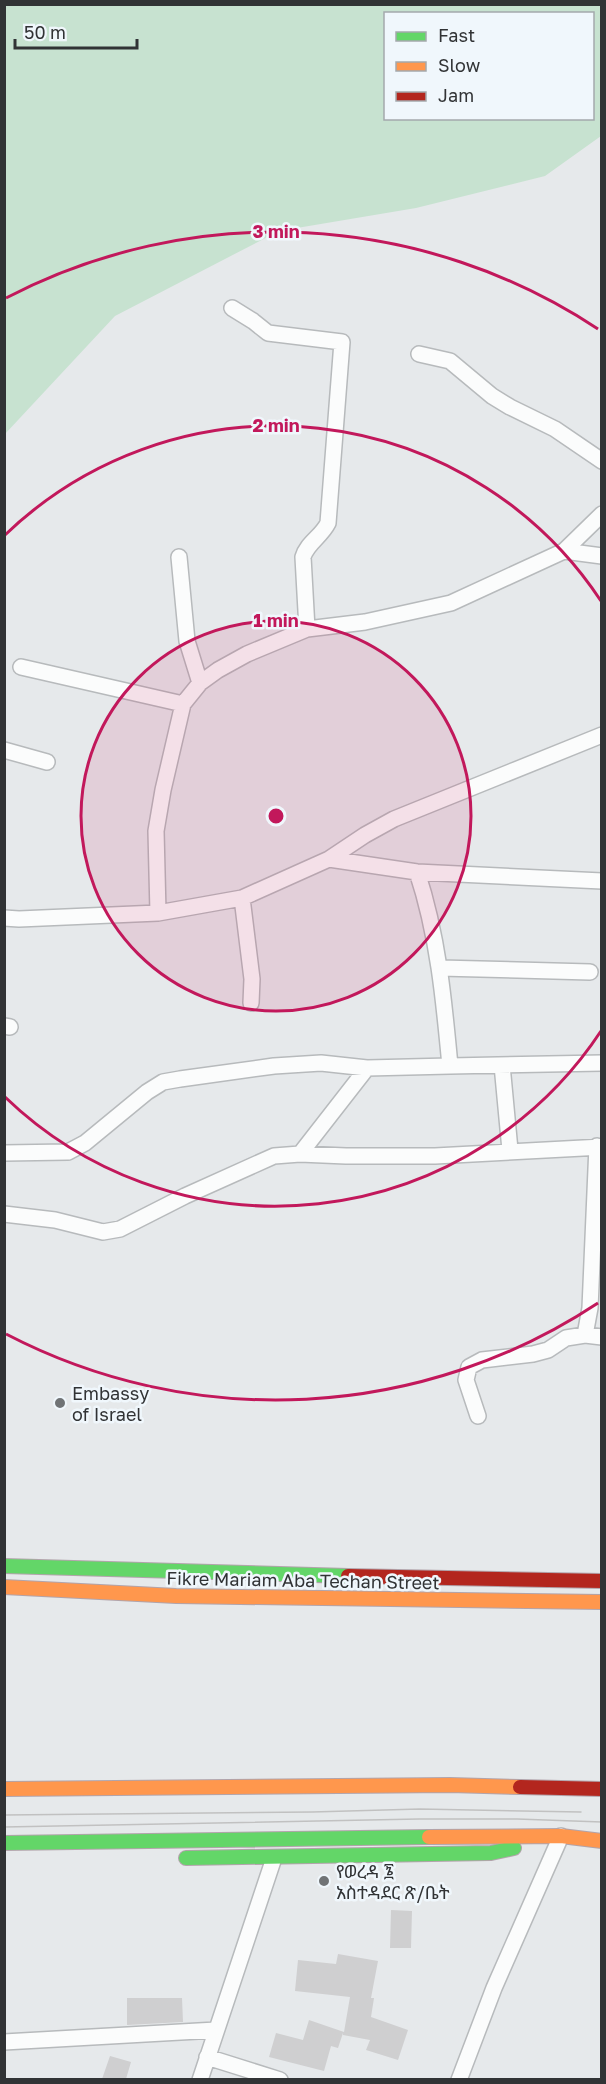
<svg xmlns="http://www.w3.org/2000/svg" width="606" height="2084" font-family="'Golos Text','Noto Sans Ethiopic',sans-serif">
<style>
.green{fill:#c7e2d0;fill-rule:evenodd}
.building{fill:#cfcfd0}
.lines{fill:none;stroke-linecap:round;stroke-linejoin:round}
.street-casing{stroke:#b7babc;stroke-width:18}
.fast-casing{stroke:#b2a4ab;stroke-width:16}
.slow-casing{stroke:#b2a4ab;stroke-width:16}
.jam-casing{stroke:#b2a4ab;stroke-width:16}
.street{stroke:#fbfcfc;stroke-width:15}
.fast{stroke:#63d668;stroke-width:14}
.slow{stroke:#ff974d;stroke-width:14}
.jam{stroke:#b3261e;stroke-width:14}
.tram{stroke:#c1c1c1;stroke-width:1.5}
.ring{fill:none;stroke:#c2185b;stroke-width:3}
.poi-dot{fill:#707375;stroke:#f0f7fc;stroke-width:2}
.labels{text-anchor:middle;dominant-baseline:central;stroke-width:5;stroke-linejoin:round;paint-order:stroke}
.poi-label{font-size:18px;fill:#313335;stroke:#f0f7fc;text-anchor:start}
.street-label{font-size:18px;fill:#313335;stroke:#f0f7fc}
.centre{fill:#c2185b;stroke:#f0f7fc;stroke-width:3}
.ring-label{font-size:18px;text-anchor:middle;font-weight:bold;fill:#c2185b;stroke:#f0f7fc;stroke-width:5;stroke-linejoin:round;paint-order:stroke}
</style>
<rect width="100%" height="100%" fill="#e6e9eb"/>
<path class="green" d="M5,4L601,5V136L545,176L416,208L279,231L115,316L5,434ZM386,14H592V118H386Z"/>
<path class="building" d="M391,1910L412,1911L411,1948H390Z
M338,1954L378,1961L371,1998H374L371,2017L408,2030L398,2060L366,2050L370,2040L343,2035V2033L338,2048L331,2046L324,2071L269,2057L276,2033L303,2040L309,2020L344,2032L350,1997L295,1991L298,1960L336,1964Z
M127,1998H182L183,2022L127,2025Z
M110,2056L131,2062L126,2079H102Z"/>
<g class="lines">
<g class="street-casing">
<path id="street" d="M232,308L253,321L268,333L342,342L328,523C321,537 307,543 303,557L307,629
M419,354L450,361L492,396L510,407L555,429L602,461
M564,551L602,556
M179,557L187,641L200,683
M21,667L183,704
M4,750L47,762
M329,859L365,835L394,819L602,735
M242,898L252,979L251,1003
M158,913L156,831L163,790L183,704L200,683L218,670L247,654L307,629L365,622L451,603L564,551L602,514
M4,918L19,919L158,913L242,898L329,859L417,872L602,881
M440,968L590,972
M4,1026L10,1027
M502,1065L510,1150
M450,1066L602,1063
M597,1146L590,1308L585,1335L602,1337
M4,1153L68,1152L85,1143L147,1092L163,1082L180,1079L274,1066L321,1063L367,1068L450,1066C444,1001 438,935 417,872
M300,1154L346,1156H435L602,1147
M4,1214L55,1220L103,1232L120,1229L185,1196L274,1156L300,1154L367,1068
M478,1416L466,1380L469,1367L482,1360L533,1354L548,1350L566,1338L585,1335
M4,2042L216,2030
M207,2057L280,2080
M200,2080L274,1858
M459,2080L494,1988L561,1836"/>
</g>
<g class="fast-casing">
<path id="fast" d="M4,1566L348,1576
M4,1843L429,1837
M186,1858L491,1853L514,1848"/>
</g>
<g class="slow-casing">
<path id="slow" d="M4,1587L176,1596L602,1602
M4,1789L450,1785L520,1787
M429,1837L561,1836L602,1841"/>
</g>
<g class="jam-casing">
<path id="jam" d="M348,1576L602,1581
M520,1787L602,1789"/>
</g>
<use href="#street" class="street"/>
<use href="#fast" class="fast"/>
<use href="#slow" class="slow"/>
<use href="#jam" class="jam"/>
<path class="tram" d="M4,1815L312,1812L420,1809L581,1812
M4,1827L419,1819H517L602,1822"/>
</g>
<circle cx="276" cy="816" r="195" fill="#c2185b" fill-opacity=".12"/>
<g class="ring">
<circle cx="276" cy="816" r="195"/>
<path d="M601 1031A390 390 0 0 1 5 1097M5 535A390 390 0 0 1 601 601"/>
<path d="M598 1303A584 584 0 0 1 6 1334M6 298A584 584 0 0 1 598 329"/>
</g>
<g class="poi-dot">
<circle cx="60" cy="1403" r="6"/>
<circle cx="324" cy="1881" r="6"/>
</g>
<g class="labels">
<g class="poi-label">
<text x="72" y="1393">Embassy<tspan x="72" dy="21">of Israel</tspan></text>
<text x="336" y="1871">የወረዳ ፮<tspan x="336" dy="21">አስተዳደር ጽ/ቤት</tspan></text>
</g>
<g class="street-label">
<text transform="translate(303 1580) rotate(1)">Fikre Mariam Aba Techan Street</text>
</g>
</g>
<circle cx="276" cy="816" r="9" class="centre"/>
<g class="ring-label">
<text x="276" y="238">3 min</text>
<text x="276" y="432">2 min</text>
<text x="276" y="627">1 min</text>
</g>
<rect width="606" height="2084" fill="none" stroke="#313335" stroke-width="12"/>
<rect x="384" y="12" width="210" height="108" fill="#f0f7fc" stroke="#a4a9ac" stroke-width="1.5"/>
<rect x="396" y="32" width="30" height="9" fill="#63d668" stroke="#a4a9ac" stroke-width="1.5"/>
<text x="438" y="42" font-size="18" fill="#313335">Fast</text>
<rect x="396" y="62" width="30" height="9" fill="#ff974d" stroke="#a4a9ac" stroke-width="1.5"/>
<text x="438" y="72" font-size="18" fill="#313335">Slow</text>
<rect x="396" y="92" width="30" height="9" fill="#b3261e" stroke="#a4a9ac" stroke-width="1.5"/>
<text x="438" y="102" font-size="18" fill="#313335">Jam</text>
<path d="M15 39v9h122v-9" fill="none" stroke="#313335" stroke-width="3"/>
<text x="24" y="39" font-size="18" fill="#313335" stroke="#f0f7fc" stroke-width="4.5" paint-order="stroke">50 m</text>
</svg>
